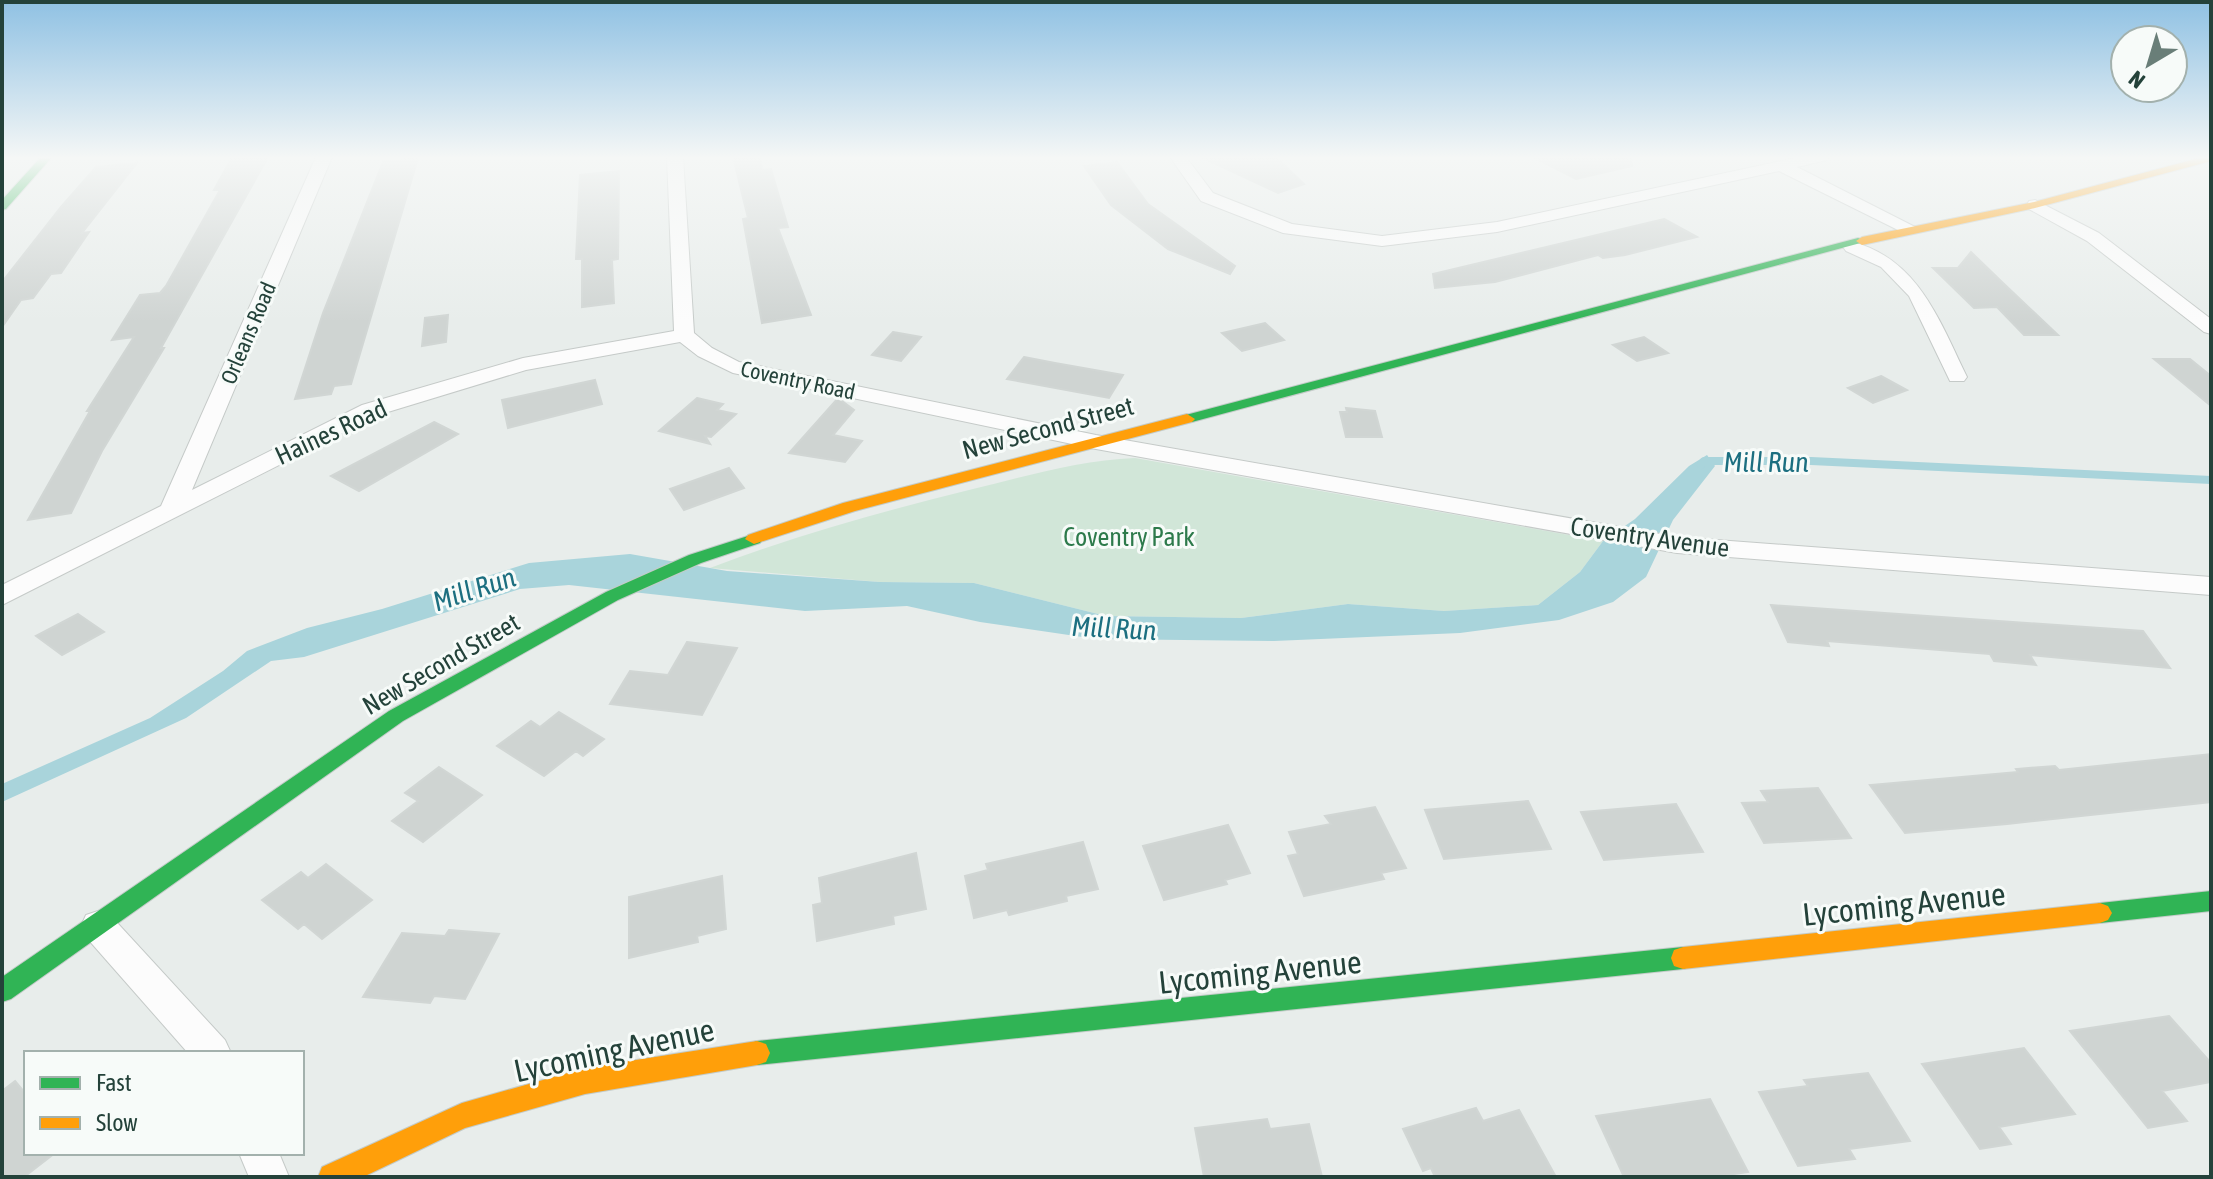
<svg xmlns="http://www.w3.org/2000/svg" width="2213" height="1179" font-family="'Asap Condensed',sans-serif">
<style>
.green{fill:#d1e6d8}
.water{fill:#a9d4db}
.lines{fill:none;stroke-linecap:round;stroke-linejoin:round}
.stream{stroke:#a9d4db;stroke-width:8}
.building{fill:#cfd4d2;stroke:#d1d6d4;stroke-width:2}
.street-casing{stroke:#c5cac8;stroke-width:2}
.fast-casing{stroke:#c3cbc8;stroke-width:2}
.slow-casing{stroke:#c3cbc8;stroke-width:2}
.street{fill:#fcfcfc;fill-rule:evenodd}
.fast{fill:#30b455;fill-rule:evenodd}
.slow{fill:#ff9f0a;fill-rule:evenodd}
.labels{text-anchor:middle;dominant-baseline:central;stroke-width:6;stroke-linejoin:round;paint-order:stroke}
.far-street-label{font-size:22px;fill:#24423a;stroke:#f7fbf9}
.street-label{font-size:26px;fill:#24423a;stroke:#f7fbf9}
.park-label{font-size:26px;fill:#2d7a4b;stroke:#f7fbf9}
.water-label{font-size:28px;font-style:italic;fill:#1c6f80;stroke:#f7fbf9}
.near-street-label{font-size:32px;fill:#24423a;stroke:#f7fbf9}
</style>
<rect width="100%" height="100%" fill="#e8edeb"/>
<path class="green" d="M1135,458L1603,541L1580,572L1538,605L1444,611L1348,604L1241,618L1106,616L974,583L880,582L710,568C796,535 884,511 973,489C1027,476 1080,460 1135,458Z"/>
<path class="water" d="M1707,455L1715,466L1673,520L1646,577L1613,602L1559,620L1460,633L1274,641L1096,639L980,622L907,606L805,611L569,585L520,589L304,657L271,661L186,718L2,802V784L150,718L223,671L247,651L307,628L382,609L529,563L630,554L727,571L880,582L974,583L1106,616L1241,618L1348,604L1444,611L1538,605L1580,572L1603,541L1635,519L1689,466Z"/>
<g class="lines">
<path class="stream" d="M1701,465L1704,461H1811L2211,480"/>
</g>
<path class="building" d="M242,157H268L161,348H164L102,451L71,513L28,520L90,411H87L134,337L112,340L140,295L160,293L166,286L220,190H214L231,159Z
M733,157H760L762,170L771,169L788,227L778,228L811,315L762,323L743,219L748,218Z
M1201,157H1276L1304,184L1278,193Z
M1533,157H1631L1632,166L1576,179Z
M418,158L351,384L334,386L331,394L295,399L323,313L383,162Z
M1117,162L1148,204L1235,266L1230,274L1168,249L1111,205L1084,166Z
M137,163L82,233L89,232L61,273L51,274L33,298L21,300L2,327V282L61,207L96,167Z
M619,171L618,259L612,260L614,303L582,307V259H576L580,175Z
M1664,219L1697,237L1625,255L1603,258L1598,255L1495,282L1435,288L1433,274Z
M1971,252L2002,282L2058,335H2024L1997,307L1974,308L1933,268H1958Z
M448,315L446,342L422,346L425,318Z
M1265,323L1284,340L1242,351L1222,333Z
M893,332L921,337L901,361L872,355Z
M1644,337L1668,353L1637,361L1613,345Z
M1024,357L1055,363L1123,375L1109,398L1007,379Z
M2154,359H2190L2211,376V406Z
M1881,376L1907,390L1873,403L1848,388Z
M595,380L602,404L508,428L502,400Z
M697,398L723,404L717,410L736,414L711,437L705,436L710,444L659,431Z
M838,398L854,410L833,435L862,441L845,462L789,453Z
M1346,408L1375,411L1382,437H1346L1340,412H1347Z
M434,422L458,434L359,491L331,476Z
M729,468L744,488L684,510L670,489Z
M1771,605L2143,631L2170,668L2030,655L2036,665L1994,661L1990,654L1827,641L1829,646L1788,642Z
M78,614L104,632L62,655L36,636Z
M687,642L737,648L702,715L610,704L630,671L668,675Z
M559,712L604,739L583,756L576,751L544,776L497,746L531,721L540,727Z
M2211,754V802L2007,824L1905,833L1870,785L2018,772L2016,769L2055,766L2059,770Z
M439,767L482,795L423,842L392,821L418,801L405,793Z
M1818,788L1851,838L1764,843L1742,803L1768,802L1761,791Z
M1528,801L1551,849L1444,859L1425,810Z
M1676,804L1703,852L1604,860L1581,812Z
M1375,807L1406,868L1381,873L1384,879L1304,896L1288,856L1298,854L1289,832L1331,824L1325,816Z
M1228,825L1250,873L1225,880L1227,884L1164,900L1143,846Z
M1083,842L1098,889L1066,896L1067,901L1009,915L1007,910L974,918L965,876L988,870L986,864Z
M916,853L926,909L893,916L894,924L817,941L813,905L822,903L819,878Z
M326,864L372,900L322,939L304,924L298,929L262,900L301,872L308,878Z
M722,876L726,929L697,936L698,942L629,958V897Z
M449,930L499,934L465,999L434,996L430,1003L363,997L402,933L445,936Z
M2169,1016L2211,1063V1082L2162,1091L2187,1121L2148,1128L2070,1031Z
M2024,1048L2075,1114L1999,1127L2011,1144L1980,1149L1922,1064Z
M1868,1073L1910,1141L1849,1149L1855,1159L1798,1166L1759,1092L1808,1086L1804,1080Z
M15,1081L26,1094V1153H55L24,1177H2V1091Z
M1710,1099L1748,1172L1714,1177H1624L1596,1116Z
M1476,1108L1483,1121L1519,1110L1556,1177H1435L1431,1168L1423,1171L1403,1129Z
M1267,1119L1270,1129L1309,1124L1322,1177H1204L1195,1128Z"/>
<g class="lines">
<g class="street-casing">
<path id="street" d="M316,157H332L192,490L362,405L523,358L674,331L667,157H683L694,333L712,348L739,362L1096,435L1677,537L2211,577V595L1677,553L1096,449L733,373L698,356L680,342L526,370L378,415L2,605V585L161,506Z
M1170,157H1186L1213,193L1292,224L1382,236L1497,222L1800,157H1829L1827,160L1797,167L1919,229L1916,233H1904L1779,171L1497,232L1382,246L1283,233L1201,201Z
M2035,200L2099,233L2211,319V334L2204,332L2087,241L2029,209L2027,205L2029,201Z
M1852,242C1918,258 1940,322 1967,377L1964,381H1950L1909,296L1881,267L1846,251L1843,247Z
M98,911L110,915L225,1040L231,1053H188L86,937L81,926L86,915Z
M239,1153H279L289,1177H249Z"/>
</g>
<g class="fast-casing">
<path id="fast" d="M41,157H52L6,209L2,210V200Z
M1858,238L1868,241L1192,422H1182L1179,419L1182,416Z
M754,534L760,535L763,539L760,543L701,563L618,600L403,721L11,999L2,1002V977L389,711L606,592L689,555Z
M2211,891V911L2100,923L2092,920L2088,913L2092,906L2100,903Z
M1683,947L1692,950L1695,958L1692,966L1683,969L757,1065L748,1062L744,1053L748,1044L757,1041Z"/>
</g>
<g class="slow-casing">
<path id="slow" d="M2203,157H2211V161L2035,208L1862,245L1856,241L1862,237L2034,202Z
M1187,414L1195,419L1192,422L855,511L754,544L745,539L748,535L843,503Z
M2100,903L2108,906L2112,913L2108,920L2100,923L1683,969L1674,966L1671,958L1674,950L1683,947Z
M757,1041L766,1044L770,1053L766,1062L757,1065L585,1094L465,1128L363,1177H318L322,1167L462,1103L585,1068Z"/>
</g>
<use href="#street" class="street"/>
<use href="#fast" class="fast"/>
<use href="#slow" class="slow"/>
</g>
<linearGradient id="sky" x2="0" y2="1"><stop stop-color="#8fc1e3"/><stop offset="0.49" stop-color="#f5f7f6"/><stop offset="1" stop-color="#f5f7f6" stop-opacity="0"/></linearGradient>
<rect width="2213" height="322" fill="url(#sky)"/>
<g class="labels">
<g class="far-street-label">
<text transform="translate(248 333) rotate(-67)">Orleans Road</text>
<text transform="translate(798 380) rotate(12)">Coventry Road</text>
</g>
<g class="street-label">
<text transform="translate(1048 428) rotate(-15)">New Second Street</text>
<text transform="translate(331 432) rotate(-25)">Haines Road</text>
<text transform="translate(1650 537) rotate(8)">Coventry Avenue</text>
<text transform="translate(441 664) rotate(-30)">New Second Street</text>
</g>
<g class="park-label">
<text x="1129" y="537">Coventry Park</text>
</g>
<g class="water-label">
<text x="1766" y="462">Mill Run</text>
<text transform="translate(474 589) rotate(-18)">Mill Run</text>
<text transform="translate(1114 628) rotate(3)">Mill Run</text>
</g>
<g class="near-street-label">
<text transform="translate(1904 904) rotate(-6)">Lycoming Avenue</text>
<text transform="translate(1260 972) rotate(-6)">Lycoming Avenue</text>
<text transform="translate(614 1050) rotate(-12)">Lycoming Avenue</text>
</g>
</g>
<rect width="2213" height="1179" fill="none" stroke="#24423a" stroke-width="8"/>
<rect x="24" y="1051" width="280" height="104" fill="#f7fbf9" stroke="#a3b1ad" stroke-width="2"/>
<rect x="40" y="1077" width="40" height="12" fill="#30b455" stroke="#a3b1ad" stroke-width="2"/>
<text x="96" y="1091" font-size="24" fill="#24423a">Fast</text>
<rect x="40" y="1117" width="40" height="12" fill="#ff9f0a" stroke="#a3b1ad" stroke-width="2"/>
<text x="96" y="1131" font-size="24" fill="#24423a">Slow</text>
<g transform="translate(2149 64) rotate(218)"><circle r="38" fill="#f7fbf9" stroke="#a3b1ad" stroke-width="2"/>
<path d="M0-6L14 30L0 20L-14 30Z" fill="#697e78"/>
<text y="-12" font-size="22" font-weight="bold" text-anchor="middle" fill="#24423a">N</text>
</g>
</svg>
